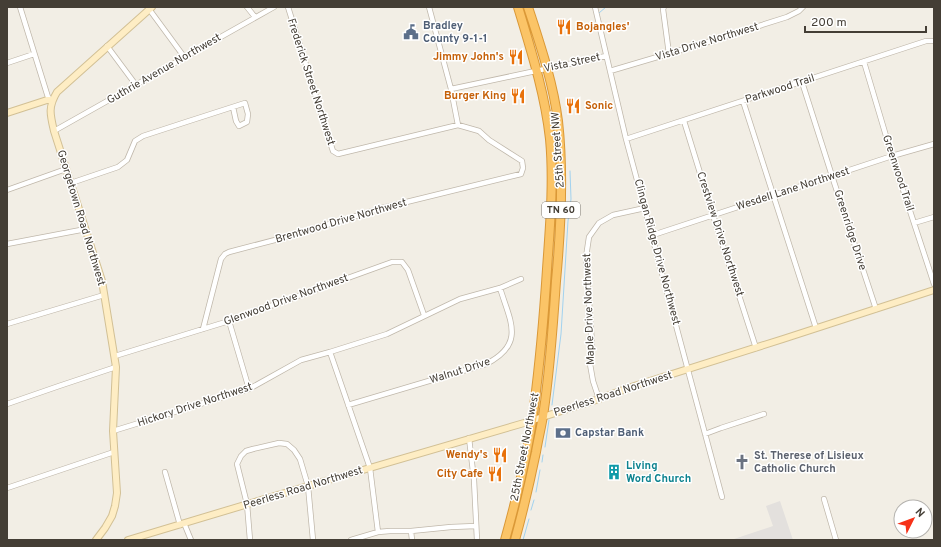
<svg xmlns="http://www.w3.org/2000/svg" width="941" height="547" font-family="Overpass,sans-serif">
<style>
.parking{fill:#e3e0dd}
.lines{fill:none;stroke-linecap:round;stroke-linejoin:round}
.stream{stroke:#a2d2ef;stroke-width:1}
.street-casing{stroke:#c0b8ab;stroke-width:6}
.secondary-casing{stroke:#d2c095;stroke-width:8}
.highway-casing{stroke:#da9837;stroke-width:10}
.street{stroke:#fff;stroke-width:4.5}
.secondary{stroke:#feedc4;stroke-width:6}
.highway{stroke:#fbc467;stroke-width:8}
.labels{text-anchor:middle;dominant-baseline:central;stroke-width:3;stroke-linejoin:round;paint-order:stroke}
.shield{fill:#fff;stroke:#7c7872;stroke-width:1}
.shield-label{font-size:10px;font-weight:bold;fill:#443e35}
.service-label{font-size:11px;font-weight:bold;fill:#4e5e75;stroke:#fff;text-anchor:start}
.food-label{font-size:11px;font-weight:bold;fill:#c56008;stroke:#fff;text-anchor:end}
.street-label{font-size:11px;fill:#443e35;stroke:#fff}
.worship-label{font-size:11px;font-weight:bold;fill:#5b616d;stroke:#fff;text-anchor:start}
.culture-label{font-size:11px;font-weight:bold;fill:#0d838f;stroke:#fff;text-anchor:start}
</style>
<rect width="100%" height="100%" fill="#f2eee5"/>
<path class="parking" d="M780,501L793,540H731L773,526L766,506Z"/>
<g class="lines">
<path class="stream" d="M599,13L606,7
M552,405L561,334L568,221L571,199L570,171
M545,447L549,420
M542,462L543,455
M536,492L540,470
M531,510L534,500
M523,540L529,519"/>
<g class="street-casing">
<path id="street" d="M20,7L47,94L48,97L50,99
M247,7L255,17
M429,7L451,89L458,125
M595,7L626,139L722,497
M664,7L663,9L669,54
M149,9L185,58
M107,46L136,85
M864,62L892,156L934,284
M7,63L34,54
M610,71L708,42L787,17L799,11L803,7
M802,82L832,176L876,309
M451,89L606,56
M743,101L816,328
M684,121L713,215L756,348
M54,131L274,7
M626,139L926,41H934
M71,183L118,167L127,160L135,141L143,136L186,122L245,103L248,114L247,122L239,126L236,121L233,107
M7,190L66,169
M914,223L934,217
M653,235L892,156L934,144
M7,244L86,229
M229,321L249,389
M7,324L104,295
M203,329L221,259L225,254L229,252L294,235L382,208L521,174L523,168L522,161L489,140L479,131L458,125L338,154L333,151L331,145L288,7
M330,352L370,468L378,532
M115,356L229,321L392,262H402L408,270L424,315
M599,399L593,381L590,364L592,344L586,257L589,237L599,223L613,215L645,208
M7,404L59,386L116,367
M348,405L486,364C526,344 510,321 500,288
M113,431L249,389L301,360L330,352L387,334L460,299L500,288L521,279
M705,434L721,428L764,414
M469,438L474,480L477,540
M165,472L180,525
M7,488L114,452
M824,499L836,540
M184,523L191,540
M411,531L412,540
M250,540L247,504L237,464L241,456L246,451L253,449L279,443L287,444L294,450L300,459L308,486L313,540
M351,540L378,532L390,531H411L451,527L476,526"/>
</g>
<g class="secondary-casing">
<path id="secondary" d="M7,113L47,100H52
M96,540L105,528L112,516L115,506L117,493L113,431L116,367L102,281L54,131C50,114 48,107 57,92L152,7
M128,540L308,486L524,423L599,399L631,387L783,339L934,290"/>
</g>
<g class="highway-casing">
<path id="highway" d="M505,540C517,497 528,452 534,407C540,361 544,315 547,269C550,226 554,182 550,139C545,94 531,50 518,7
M515,540C523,511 530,481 536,452C538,440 541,428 543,416C550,371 553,326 556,281C561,228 564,174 558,121C553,82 540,44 528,7"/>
</g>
<use href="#street" class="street"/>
<use href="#secondary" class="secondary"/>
<use href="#highway" class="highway"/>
</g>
<defs>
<g id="restaurant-bare" transform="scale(1.2)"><path d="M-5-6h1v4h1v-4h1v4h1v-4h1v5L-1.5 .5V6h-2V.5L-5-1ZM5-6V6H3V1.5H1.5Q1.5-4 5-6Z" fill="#e8710a" stroke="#fff" stroke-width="2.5" paint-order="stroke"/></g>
<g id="civic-bare" transform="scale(1.2)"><path d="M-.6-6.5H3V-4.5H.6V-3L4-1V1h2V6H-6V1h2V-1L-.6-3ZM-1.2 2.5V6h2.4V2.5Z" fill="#5c6f8a" stroke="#fff" stroke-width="2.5" paint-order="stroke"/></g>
<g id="bank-bare" transform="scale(1.2)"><path d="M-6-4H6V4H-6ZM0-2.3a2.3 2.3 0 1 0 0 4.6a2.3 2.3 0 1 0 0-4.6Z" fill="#5c6f8a" stroke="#fff" stroke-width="2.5" paint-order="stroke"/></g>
<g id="church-bare" transform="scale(1.2)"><path d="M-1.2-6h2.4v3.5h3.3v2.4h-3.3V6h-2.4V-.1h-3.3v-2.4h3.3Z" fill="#6b7280" stroke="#fff" stroke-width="2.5" paint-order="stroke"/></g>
<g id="building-bare" transform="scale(1.2)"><path d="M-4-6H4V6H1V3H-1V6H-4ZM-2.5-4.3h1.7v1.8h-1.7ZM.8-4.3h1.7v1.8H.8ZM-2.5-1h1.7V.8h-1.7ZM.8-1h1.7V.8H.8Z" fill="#0f9aa8" stroke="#fff" stroke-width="2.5" paint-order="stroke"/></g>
</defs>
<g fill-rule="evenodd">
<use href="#restaurant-bare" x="564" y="27"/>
<use href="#civic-bare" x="411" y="32"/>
<use href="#restaurant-bare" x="516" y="57"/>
<use href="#restaurant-bare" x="518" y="96"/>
<use href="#restaurant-bare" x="573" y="106"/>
<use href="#bank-bare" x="563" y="433"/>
<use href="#restaurant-bare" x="500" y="455"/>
<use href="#church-bare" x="742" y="462"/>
<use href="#building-bare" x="614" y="472"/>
<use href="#restaurant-bare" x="495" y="474"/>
</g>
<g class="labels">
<rect class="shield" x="542" y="202" width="38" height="16" rx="3"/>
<g class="shield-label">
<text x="561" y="210">TN 60</text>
</g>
<g class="service-label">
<text x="423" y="26">Bradley<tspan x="423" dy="13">County 9-1-1</tspan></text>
<text x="575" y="433">Capstar Bank</text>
</g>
<g class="food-label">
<text x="576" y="27" text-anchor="start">Bojangles'</text>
<text x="504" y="57">Jimmy John's</text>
<text x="506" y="96">Burger King</text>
<text x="585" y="106" text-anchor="start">Sonic</text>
<text x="488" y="455">Wendy's</text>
<text x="483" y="474">City Cafe</text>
</g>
<g class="street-label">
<text transform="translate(707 42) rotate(-17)">Vista Drive Northwest</text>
<text transform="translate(572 63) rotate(-12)">Vista Street</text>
<text transform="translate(164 69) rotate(-30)">Guthrie Avenue Northwest</text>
<text transform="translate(311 82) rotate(72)">Frederick Street Northwest</text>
<text transform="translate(780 89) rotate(-18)">Parkwood Trail</text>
<text transform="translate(558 150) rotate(-94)">25th Street NW</text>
<text transform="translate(898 173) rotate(72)">Greenwood Trail</text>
<text transform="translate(793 189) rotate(-18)">Wesdell Lane Northwest</text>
<text transform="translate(81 218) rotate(73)">Georgetown Road Northwest</text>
<text transform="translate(341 221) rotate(-16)">Brentwood Drive Northwest</text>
<text transform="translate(850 230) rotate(72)">Greenridge Drive</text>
<text transform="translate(720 234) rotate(72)">Crestview Drive Northwest</text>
<text transform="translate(657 252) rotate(75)">Clingan Ridge Drive Northwest</text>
<text transform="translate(286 300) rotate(-20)">Glenwood Drive Northwest</text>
<text transform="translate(589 309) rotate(-92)">Maple Drive Northwest</text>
<text transform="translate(460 371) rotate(-18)">Walnut Drive</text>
<text transform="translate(613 394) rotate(-18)">Peerless Road Northwest</text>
<text transform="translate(195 405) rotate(-18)">Hickory Drive Northwest</text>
<text transform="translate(525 447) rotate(-79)">25th Street Northwest</text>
<text transform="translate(303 488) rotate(-17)">Peerless Road Northwest</text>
</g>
<g class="worship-label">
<text x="754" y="456">St. Therese of Lisieux<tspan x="754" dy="13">Catholic Church</tspan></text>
</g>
<g class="culture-label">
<text x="626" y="466">Living<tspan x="626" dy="13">Word Church</tspan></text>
</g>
</g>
<rect width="941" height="547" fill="none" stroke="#443e35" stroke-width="16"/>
<g transform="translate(913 519) rotate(48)"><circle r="19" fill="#ffffff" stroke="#b4b2ae"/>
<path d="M0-3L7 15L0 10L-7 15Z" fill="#f63118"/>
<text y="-6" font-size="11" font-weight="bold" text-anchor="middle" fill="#443e35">N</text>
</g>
<path d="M805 26v6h121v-6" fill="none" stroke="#443e35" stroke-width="2"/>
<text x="811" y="26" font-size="12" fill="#443e35" stroke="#ffffff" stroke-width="3" paint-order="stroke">200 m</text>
</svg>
